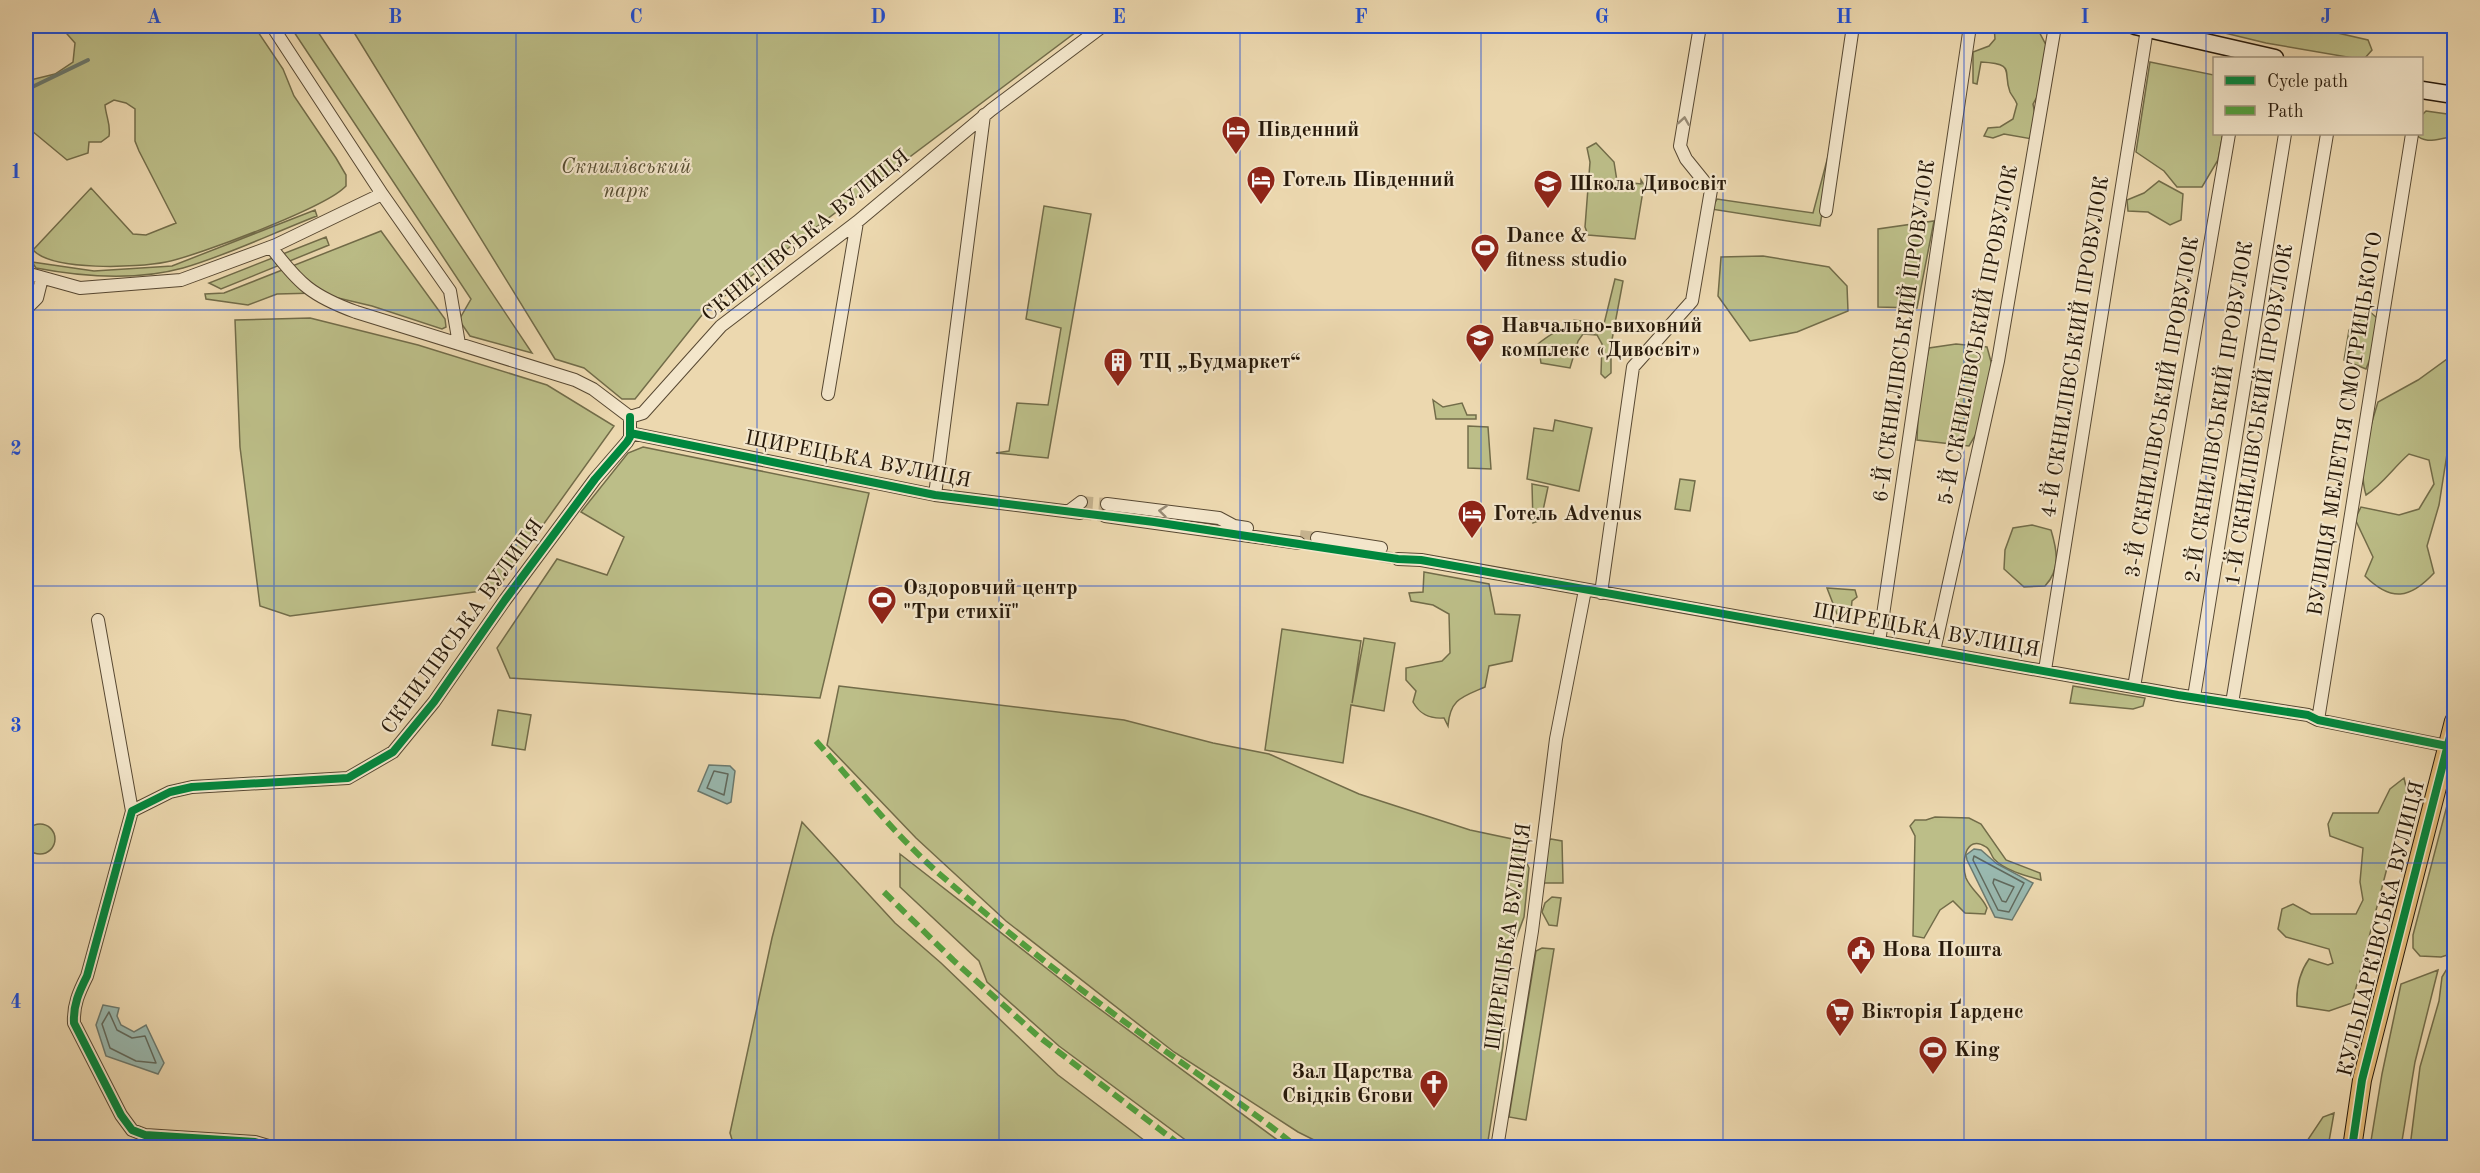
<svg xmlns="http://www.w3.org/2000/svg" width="2480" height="1173" font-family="'Old Standard TT',serif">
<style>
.green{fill:#bcbe88;stroke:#726c49;stroke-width:1.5}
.water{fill:#99b9b0;stroke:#6b796e;stroke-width:1.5}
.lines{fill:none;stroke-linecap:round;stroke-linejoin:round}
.shore{stroke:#60695d;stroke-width:1.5}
.stream{stroke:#6b796e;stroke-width:4}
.minor-tunnel{stroke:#c5b28e;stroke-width:12;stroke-dasharray:12 6;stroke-linecap:butt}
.minor-casing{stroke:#584933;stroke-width:14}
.secondary-casing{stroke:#27190a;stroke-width:19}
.primary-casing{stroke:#27190a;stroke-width:20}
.minor{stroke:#f3e6cb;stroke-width:12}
.secondary{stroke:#f3e6cb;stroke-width:16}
.primary{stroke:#e6bc78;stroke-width:18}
.quiet{stroke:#51a13e;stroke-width:6;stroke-dasharray:12 6;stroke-linecap:butt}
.cycleway-casing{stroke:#f3e6cb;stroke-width:11}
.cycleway{stroke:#00873e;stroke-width:8}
.oneway{stroke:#978a74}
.grid{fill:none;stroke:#1d4ed8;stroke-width:1.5;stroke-opacity:0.55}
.labels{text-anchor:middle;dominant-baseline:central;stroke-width:4.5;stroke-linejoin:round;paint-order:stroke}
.poi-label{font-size:21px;font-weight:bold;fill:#27190a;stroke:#f3e6cb;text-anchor:start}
.park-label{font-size:21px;font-style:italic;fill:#544b30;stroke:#f3e6cb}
.street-label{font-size:21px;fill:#27190a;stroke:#f3e6cb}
.neatline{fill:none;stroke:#1d4ed8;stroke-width:2}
.grid-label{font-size:20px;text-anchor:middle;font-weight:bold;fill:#1d4ed8}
</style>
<rect width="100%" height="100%" fill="#ecd8af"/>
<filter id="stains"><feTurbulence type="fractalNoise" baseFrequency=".00333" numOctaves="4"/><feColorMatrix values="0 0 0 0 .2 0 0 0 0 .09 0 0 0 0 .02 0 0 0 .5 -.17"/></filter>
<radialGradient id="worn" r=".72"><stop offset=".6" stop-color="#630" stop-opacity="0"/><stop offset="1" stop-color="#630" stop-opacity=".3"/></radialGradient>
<path class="green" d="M60,26H254L283,69L294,96L336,158L346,175V186C327,207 197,256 166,262C137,268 52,271 33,250L91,188L133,234L146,235L176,223L139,151L135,141V109L126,103L114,100L105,105C106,117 111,124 109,136L101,142H89L88,153L67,160L26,126V81L55,74L73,62L75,43Z
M290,26H314L532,353L470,336L459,320L471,299Z
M350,26H1084L706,310L635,399H622L584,368L555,359Z
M1994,26H2036L2046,45L2038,95L2033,104L2036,119L2032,139L2004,134L1993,138L1984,136L1988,128L2000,127L2013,119L2017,104C2015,99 2012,96 2010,92C2002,71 2017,64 1981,62L1977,84L1973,83V52L1989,46L1995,39Z
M2196,26H2307L2368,40L2372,50L2365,58H2353L2266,43Z
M2150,62L2214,75V134H2223L2218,160L2202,187H2177L2164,171L2136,152Z
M2426,111L2454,115V137C2440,137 2427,146 2415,134H2422V115Z
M1835,130L1820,226L1711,209L1717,199L1813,213Z
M1596,143L1614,162L1617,181L1641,184V180L1644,185L1635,239L1588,235L1585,227L1590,162L1587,148Z
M2159,181L2183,194L2181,220L2170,225L2148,212L2128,211L2127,200L2144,193Z
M1044,206L1091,214L1048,458L996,453L1009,451L1017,403L1048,405L1061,328L1026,319Z
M315,210L317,216C273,233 228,255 183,268C136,281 83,277 36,268L32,262L94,271L172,266Z
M1934,221L1917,308L1878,307V229Z
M381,231L445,319L446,327L442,329L372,306L317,293L277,294L248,305L206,299L205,294L224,293Z
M326,237L329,245L221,289L209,283Z
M1763,256L1829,267L1847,286L1848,311L1797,332L1750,341L1718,296L1721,257Z
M1615,279L1623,281L1611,345V373L1605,378L1601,374L1602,344L1597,335L1583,334L1578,341L1570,368L1541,363L1538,344C1549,334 1562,329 1574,320L1604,324Z
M2369,311L2377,318L2373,351L2366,369L2344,360L2349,330Z
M310,318L418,345L547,385L614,426L497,589L290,616L260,606L240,447L235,320Z
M1956,344L1987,347L1993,369L1979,429L1969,446L1917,440L1919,395L1929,348Z
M2454,354L2452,422L2439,505L2427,546L2434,573C2410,599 2391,602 2365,576L2373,557L2355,519L2361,507L2399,515L2419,509L2434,484L2429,460L2409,454C2393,468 2383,484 2366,495C2357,465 2369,432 2378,402L2418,380Z
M1433,400L1443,407L1462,403L1467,415H1476V419H1436Z
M1555,420L1592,428L1579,491L1527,479L1534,428L1553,431Z
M1468,426L1488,427L1491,469L1468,468Z
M643,447L869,493L820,698L510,678L497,648L557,559L607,575L624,537L581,512L628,453Z
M1680,479L1695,481L1690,511L1675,509Z
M1532,484L1548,487L1541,520L1533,523Z
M2032,525L2051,530C2057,550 2061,569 2045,586L2024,587L2004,569L2005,550L2013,528Z
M1424,572L1489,584L1495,614L1520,615L1512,661L1489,666L1485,687C1462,697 1450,699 1448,726L1444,718C1430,719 1420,715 1413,702L1416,691L1406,680V668L1442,661L1450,653L1449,614L1433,605L1411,601L1409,593L1423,592Z
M1827,588L1855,590L1857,597L1852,601L1851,611L1837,614Z
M1282,629L1361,641L1352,703L1364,638L1395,643L1384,711L1351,705L1343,763L1265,750Z
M839,686L1124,720L1213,743L1269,754L1359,794L1470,830L1517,840L1529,868L1524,917L1514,944L1506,997L1503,1046L1487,1147H1328L1298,1132L1174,1052L1006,921L916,838L827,745Z
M2073,686L2145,698L2143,706L2133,709L2070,703Z
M498,710L531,715L525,750L492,745Z
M2404,778L2407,791L2352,1003L2329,1011L2297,1006C2296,989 2299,973 2309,959L2328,965L2333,963L2329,949L2286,937L2278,929L2282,909L2293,904L2311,914H2356L2363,900L2360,882L2363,848L2330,836L2328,824L2333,813H2378L2390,789Z
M2454,793V953L2441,957L2420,956L2413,948V935L2450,794Z
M1935,817L1969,818L1981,824L2006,860L2040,873L2041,880C2026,876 2004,870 1994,859C1991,855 1990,849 1986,847C1965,833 1961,864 1966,878C1971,890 1982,896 1987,908L1985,914L1965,913L1953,901L1940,910L1924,938L1913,936L1915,836L1910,826L1915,820H1926Z
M802,822L895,923L941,963L1058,1075L1153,1147L837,1148L816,1144L740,1148L733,1143L730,1133L772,938Z
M25 839a15 15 0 1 1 30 0a15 15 0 1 1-30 0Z
M1551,839L1562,841L1563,883H1543L1545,842Z
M900,854L1082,996L1287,1147H1195L1059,1046L987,982L979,961L900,887Z
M1552,897L1561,898L1557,926L1549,925L1542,912L1545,903Z
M1542,948L1554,949L1526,1120L1509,1117L1536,951Z
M2454,961V1147H2410L2420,1067L2439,1001L2442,977L2451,962Z
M2438,970L2415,1062L2401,1147H2370L2382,1074L2401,984Z
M2334,1113L2328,1147H2303L2323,1117Z"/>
<path class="water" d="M709,765L730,766L735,771L731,802L727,804L698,791Z
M1974,849L1981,850L1997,864L2033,883L2012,920L1995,917L1967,860L1966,855Z
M103,1005L119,1008L117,1016L121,1025L134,1032L146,1025L164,1063L158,1074L106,1056L96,1025Z"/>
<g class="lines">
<path class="shore" d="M714,771L728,774L724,795L707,788Z
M1974,856L2024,883L2009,912L1998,910L1973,860Z
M1994,879L2014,887L2006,902L2002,901L1993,883Z
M109,1012L117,1030L132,1038L145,1036L156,1063L136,1061L110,1048L102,1024Z"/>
<path class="stream" d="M26,90L88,60"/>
<path class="minor-tunnel" d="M1081,502L1107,504
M1080,513L1105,516
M1300,536L1317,538
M1380,556L1398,559"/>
<g class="minor-casing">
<path id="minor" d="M382,194L450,291L459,344
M1826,211L1853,26
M271,247C299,284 312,296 356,312L575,380L593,389L630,417
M26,273L80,288L181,280L276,245L382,194L272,26
M26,309L37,298L42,278
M828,394L857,222
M630,417L643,413L721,326L857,222L991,110L1103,26
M630,433L935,495L1080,513
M935,495L984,115
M1107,504L1219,518L1234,526L1247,528
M1069,511L1081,502
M1105,516L1299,543
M1317,538L1381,548
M1398,559L1421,560L2178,695L2308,715L2318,720L2447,746
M1601,593L1633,367L1692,301L1711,190L1686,159L1680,146L1700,26
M98,620L132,811
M1879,642L1970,26
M1934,651L1998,361L2055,26
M2045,670L2147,29
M2134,687L2229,134
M2194,697L2285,134
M2232,703L2327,134
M2318,720L2412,134
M275,1148L255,1142L145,1135L132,1130L121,1115L74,1023C73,1005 79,992 87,976L132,811L170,792L192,787L348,778L393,752L434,702L505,600L595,479L627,442L630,437V417
M1497,1148L1532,931L1556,739L1585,590"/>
</g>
<g class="secondary-casing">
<path id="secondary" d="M2135,26L2275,58
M2422,90L2454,95"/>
</g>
<g class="primary-casing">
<path id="primary" d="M2352,1148L2362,1080L2454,721"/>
</g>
<use href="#minor" class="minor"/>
<use href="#secondary" class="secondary"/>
<use href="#primary" class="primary"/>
<path class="quiet" d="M816,741C858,787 896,837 943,877C1006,932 1072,984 1140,1033C1192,1071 1247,1106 1298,1148
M884,892L953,960L1038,1036L1184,1148"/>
<g class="cycleway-casing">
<path id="cycleway" d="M630,433L935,495L1154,522L1398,559L1421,560L2178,695L2308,715L2318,720L2447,746
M275,1148L255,1142L145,1135L132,1130L121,1115L74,1023C73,1005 79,992 87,976L132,811L170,792L192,787L348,778L393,752L434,702L505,600L595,479L627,442L630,437V417
M2352,1148L2362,1080L2454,721"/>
</g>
<use href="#cycleway" class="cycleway"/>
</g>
<defs><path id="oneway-chevron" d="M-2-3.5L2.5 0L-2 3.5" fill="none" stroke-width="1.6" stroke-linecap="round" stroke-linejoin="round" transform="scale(1.5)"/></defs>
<g class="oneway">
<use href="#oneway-chevron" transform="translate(1684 121) rotate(-81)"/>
<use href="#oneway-chevron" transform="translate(1163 511) rotate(-174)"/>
</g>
<path class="grid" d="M274,26V1148M516,26V1148M757,26V1148M999,26V1148M1240,26V1148M1481,26V1148M1723,26V1148M1964,26V1148M2206,26V1148M26,310H2454M26,586H2454M26,863H2454"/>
<defs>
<g id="hotel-pin" transform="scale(1.5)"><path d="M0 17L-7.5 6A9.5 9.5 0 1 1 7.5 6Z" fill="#8f2418" stroke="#f3e6cb"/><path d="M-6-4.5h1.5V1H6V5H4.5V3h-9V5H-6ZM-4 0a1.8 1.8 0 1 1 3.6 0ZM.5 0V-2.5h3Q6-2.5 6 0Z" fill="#fff"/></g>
<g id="school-pin" transform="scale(1.5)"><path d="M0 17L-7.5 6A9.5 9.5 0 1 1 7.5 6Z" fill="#8f2418" stroke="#f3e6cb"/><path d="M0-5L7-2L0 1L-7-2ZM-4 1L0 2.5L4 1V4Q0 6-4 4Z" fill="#fff"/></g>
<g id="stadium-pin" transform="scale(1.5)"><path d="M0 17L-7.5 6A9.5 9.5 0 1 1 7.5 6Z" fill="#8f2418" stroke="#f3e6cb"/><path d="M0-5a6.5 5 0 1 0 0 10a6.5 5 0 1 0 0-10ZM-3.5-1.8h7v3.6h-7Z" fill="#fff"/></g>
<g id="building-pin" transform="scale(1.5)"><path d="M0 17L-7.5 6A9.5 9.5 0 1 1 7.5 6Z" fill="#8f2418" stroke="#f3e6cb"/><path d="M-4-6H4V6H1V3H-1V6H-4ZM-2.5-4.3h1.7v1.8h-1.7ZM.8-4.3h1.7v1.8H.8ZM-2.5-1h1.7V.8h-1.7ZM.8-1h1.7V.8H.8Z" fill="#fff"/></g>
<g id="civic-pin" transform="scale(1.5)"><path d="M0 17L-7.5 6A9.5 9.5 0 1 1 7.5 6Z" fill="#8f2418" stroke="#f3e6cb"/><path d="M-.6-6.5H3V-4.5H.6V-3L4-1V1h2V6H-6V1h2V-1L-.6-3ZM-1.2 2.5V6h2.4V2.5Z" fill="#fff"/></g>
<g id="supermarket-pin" transform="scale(1.5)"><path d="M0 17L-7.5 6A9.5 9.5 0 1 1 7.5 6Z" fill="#8f2418" stroke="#f3e6cb"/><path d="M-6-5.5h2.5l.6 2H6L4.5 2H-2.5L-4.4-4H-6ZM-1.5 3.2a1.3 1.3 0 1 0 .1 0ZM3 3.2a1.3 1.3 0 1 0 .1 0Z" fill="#fff"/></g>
<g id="church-pin" transform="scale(1.5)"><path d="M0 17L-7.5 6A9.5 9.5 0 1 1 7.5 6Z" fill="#8f2418" stroke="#f3e6cb"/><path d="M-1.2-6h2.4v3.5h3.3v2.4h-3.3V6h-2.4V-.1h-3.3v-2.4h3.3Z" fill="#fff"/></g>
</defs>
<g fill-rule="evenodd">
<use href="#hotel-pin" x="1236" y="130"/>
<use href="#hotel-pin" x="1261" y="180"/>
<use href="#school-pin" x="1548" y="184"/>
<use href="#stadium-pin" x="1485" y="248"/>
<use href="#school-pin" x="1480" y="338"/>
<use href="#building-pin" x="1118" y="362"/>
<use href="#hotel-pin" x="1472" y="514"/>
<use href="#stadium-pin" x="882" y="600"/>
<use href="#civic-pin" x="1861" y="950"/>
<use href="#supermarket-pin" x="1840" y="1012"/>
<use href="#stadium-pin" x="1933" y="1050"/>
<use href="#church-pin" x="1434" y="1084"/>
</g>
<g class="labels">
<g class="poi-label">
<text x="1257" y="130">Південний</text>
<text x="1282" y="180">Готель Південний</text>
<text x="1569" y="184">Школа Дивосвіт</text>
<text x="1506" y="236">Dance &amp;<tspan x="1506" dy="24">fitness studio</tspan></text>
<text x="1501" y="326">Навчально-виховний<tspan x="1501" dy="24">комплекс «Дивосвіт»</tspan></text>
<text x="1139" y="362">ТЦ „Будмаркет“</text>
<text x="1493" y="514">Готель Advenus</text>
<text x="903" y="588">Оздоровчий центр<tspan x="903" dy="24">"Три стихії"</tspan></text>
<text x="1882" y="950">Нова Пошта</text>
<text x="1861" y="1012">Вікторія Ґарденс</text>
<text x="1954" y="1050">King</text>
<text x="1413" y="1072" text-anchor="end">Зал Царства<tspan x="1413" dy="24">Свідків Єгови</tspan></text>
</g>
<g class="park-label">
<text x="626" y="167">Скнилівський<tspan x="626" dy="24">парк</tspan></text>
</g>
<g class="street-label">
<text transform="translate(806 236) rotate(-39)">СКНИЛІВСЬКА ВУЛИЦЯ</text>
<text transform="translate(1905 331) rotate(-82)">6-Й СКНИЛІВСЬКИЙ ПРОВУЛОК</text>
<text transform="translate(1979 335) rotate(-79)">5-Й СКНИЛІВСЬКИЙ ПРОВУЛОК</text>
<text transform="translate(2076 347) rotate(-81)">4-Й СКНИЛІВСЬКИЙ ПРОВУЛОК</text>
<text transform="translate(2163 407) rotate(-80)">3-Й СКНИЛІВСЬКИЙ ПРОВУЛОК</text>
<text transform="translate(2220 412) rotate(-81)">2-Й СКНИЛІВСЬКИЙ ПРОВУЛОК</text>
<text transform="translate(2260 415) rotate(-81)">1-Й СКНИЛІВСЬКИЙ ПРОВУЛОК</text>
<text transform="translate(2346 424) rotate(-81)">ВУЛИЦЯ МЕЛЕТІЯ СМОТРИЦЬКОГО</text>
<text transform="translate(858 460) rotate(11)">ЩИРЕЦЬКА ВУЛИЦЯ</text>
<text transform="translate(463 627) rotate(-54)">СКНИЛІВСЬКА ВУЛИЦЯ</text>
<text transform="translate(1926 631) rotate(10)">ЩИРЕЦЬКА ВУЛИЦЯ</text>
<text transform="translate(2382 929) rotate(-76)">КУЛЬПАРКІВСЬКА ВУЛИЦЯ</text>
<text transform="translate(1509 937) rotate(-82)">ЩИРЕЦЬКА ВУЛИЦЯ</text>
</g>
</g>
<rect width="2480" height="1173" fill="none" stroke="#ecd8af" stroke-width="66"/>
<rect x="2213" y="57" width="210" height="78" fill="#f3e6cb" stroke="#a1947e" stroke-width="1.5"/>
<rect x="2225" y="76" width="30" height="9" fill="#00873e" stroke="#a1947e" stroke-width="1.5"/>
<text x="2267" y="87" font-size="18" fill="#27190a">Cycle path</text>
<rect x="2225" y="106" width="30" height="9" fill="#51a13e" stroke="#a1947e" stroke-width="1.5"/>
<text x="2267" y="117" font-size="18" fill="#27190a">Path</text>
<rect x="33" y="33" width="2414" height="1107" class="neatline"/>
<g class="grid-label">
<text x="154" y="23">A</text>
<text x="395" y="23">B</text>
<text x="636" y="23">C</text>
<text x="878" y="23">D</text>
<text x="1119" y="23">E</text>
<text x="1361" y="23">F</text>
<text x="1602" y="23">G</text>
<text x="1844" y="23">H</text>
<text x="2085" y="23">I</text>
<text x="2326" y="23">J</text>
<text x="16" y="178">1</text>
<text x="16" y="455">2</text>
<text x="16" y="732">3</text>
<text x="16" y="1008">4</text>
</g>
<rect width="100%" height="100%" filter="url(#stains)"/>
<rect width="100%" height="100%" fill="url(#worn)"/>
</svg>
